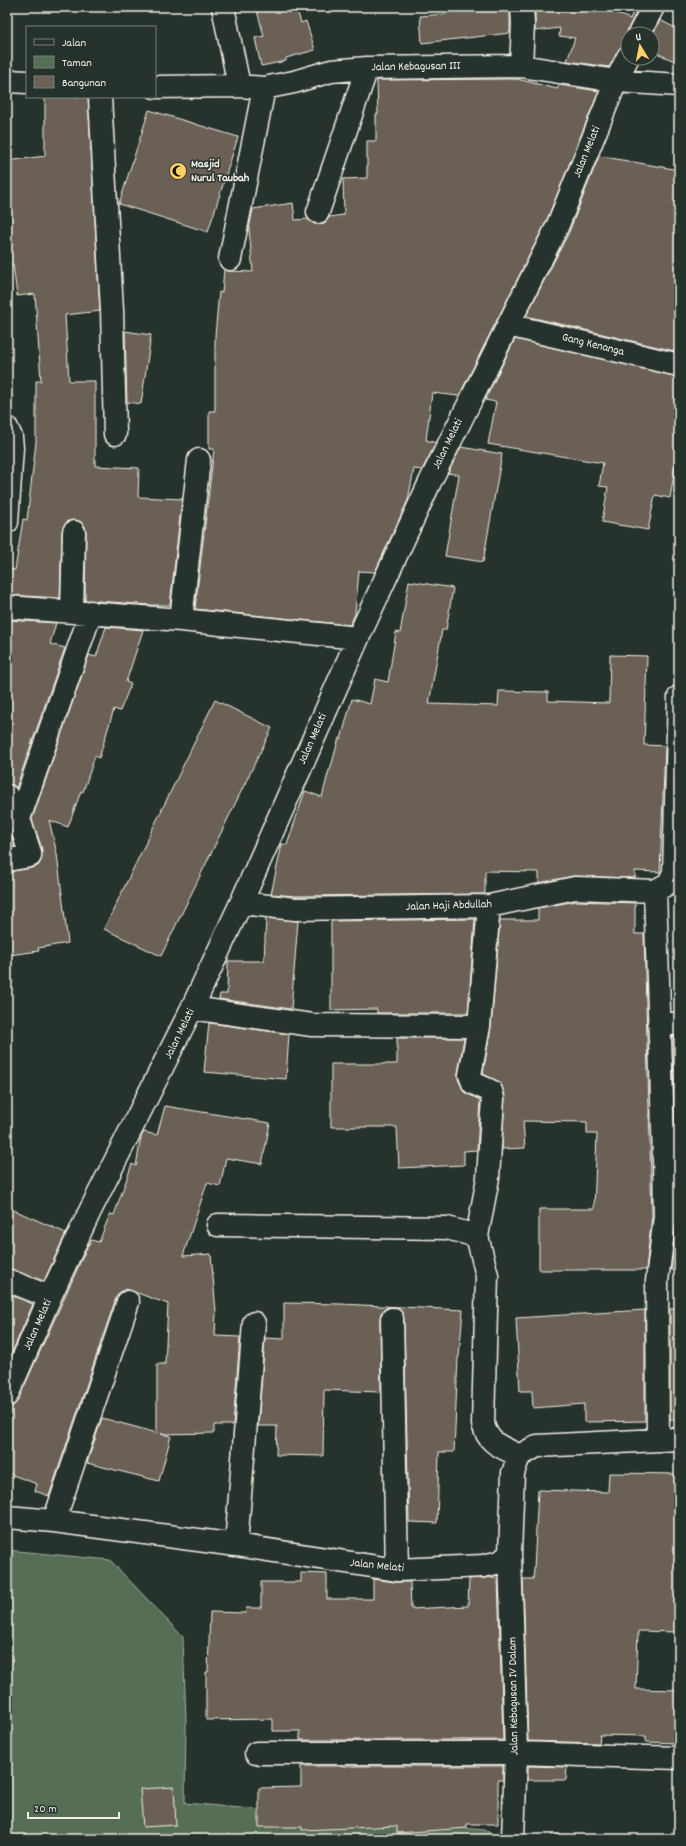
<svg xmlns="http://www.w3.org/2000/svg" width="686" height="1846" font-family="Dekko,sans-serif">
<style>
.green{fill:#556e54;stroke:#a4b09e}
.building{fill:#6b6055;stroke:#f4f1e8}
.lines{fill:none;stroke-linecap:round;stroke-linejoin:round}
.street-casing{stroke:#f4f1e8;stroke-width:25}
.street{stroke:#26332d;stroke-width:22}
.labels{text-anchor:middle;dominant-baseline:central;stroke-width:3;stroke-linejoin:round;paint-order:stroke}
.street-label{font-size:12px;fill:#f4f1e8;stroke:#26332d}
.poi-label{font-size:12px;font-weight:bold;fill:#f4f1e8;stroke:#26332d;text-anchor:start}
</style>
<rect width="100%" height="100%" fill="#26332d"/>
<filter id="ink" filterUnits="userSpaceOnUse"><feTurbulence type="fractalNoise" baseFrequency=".025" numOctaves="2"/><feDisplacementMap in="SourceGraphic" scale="8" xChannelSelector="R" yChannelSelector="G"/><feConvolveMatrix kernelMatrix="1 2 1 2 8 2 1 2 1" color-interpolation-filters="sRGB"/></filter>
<g filter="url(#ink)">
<path class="green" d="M7,1550L110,1560L183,1637L186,1720L185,1803L484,1830L506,1839H7Z
M552,1834L605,1839H551Z"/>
<path class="building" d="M256,7H296L301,23L306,21L315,50L286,58V61L261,66L255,38L264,36Z
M446,7H510V33L422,43L420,16L446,14Z
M535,7H599L612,11L630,19L635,7L638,9L628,29L627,34L628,41L625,40L609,67L567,61L575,38L559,36L560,28L535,31Z
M660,20L679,30V63L652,51V36Z
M517,79L557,89L559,85L599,91L546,222L459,396L432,393L426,440L436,443L422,470L414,469L408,500L375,572L359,571L355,614L350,625L195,609L214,449H209V411H215V336L219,292L222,293L224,269L228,271L253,272L249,229L253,209L293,203L295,220L308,219L314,224H321L326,222L329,217L344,215L343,179L367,178V141H376V114H378L377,80Z
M45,97H88L100,311L65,315L69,381H95V466L139,468L138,497L182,499L170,605H151L85,600L86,532L85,526L81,522L75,520L68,521L64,525L62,531L60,598L7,595L10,569L15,570L23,519L27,520L36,442V381H41L35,294L17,296L13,264L7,265V161L45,156Z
M149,110L238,137L208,232L119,204Z
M599,156L679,170V352L526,316L569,232Z
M125,331L151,335L141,404L127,402Z
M515,339L679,377V463L676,462L670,498L655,495L648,530L602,522L608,487L599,486L603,463L488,444L496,402L485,400Z
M461,447L502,454L483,562L445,556L459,475L448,473Z
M409,581L453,588L446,630H442L429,704L498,706L499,691L548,692V701L609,703L610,655L647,656L644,745L665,746L660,872L635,871V878L573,876L539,883V872L485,871V894L296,896L271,894L282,844L287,845L305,791L322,797L329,770H330L339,738L341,739L352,699L370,704L375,679L388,682L396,632L400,633Z
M7,620L56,623L50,644L65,648L16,788L13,785L7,784Z
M106,627L143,630L126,682L131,684L120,711L114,709L99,758L95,756L83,792L81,791L68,827L49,820L57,854L68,943L38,948L39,951L9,955L7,941V872L32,868L38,866L41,861L42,849L32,819L89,655L96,657Z
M215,700L272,728L161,956L104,929Z
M7,823L15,846L7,847Z
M576,901L635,903V934H644L652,1215L646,1270H539V1209H594L597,1134H587V1122L523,1121L525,1148L502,1149L505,1095L500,1083L483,1074L491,1027L500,920H538V908Z
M266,918L298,921L291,1009L219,999L220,994H227L228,961H264Z
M475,919L468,1013H377V1009L331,1010V921Z
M209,1023L289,1034L286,1079L204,1072Z
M672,1036H679V1105H675Z
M397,1038H464L458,1073V1079L464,1092L480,1100L477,1150L464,1151V1165L399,1168L397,1127H331V1064H397Z
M165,1106L270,1123L262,1164L226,1158L220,1186L207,1183L183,1256L211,1254L216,1312L215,1336L240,1337L233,1425H214V1433L161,1434L171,1436L159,1481L87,1463L102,1418L157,1433V1364H165L168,1304L126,1289L119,1293L116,1298L49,1496L35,1491L37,1484L7,1473V1407L14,1405L18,1400L89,1243L90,1244L91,1240L99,1242L110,1214L114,1215L132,1164L136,1166L141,1137L144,1132L157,1135Z
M677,1159H679V1269L671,1270L678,1216Z
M7,1207L66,1233L44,1281L7,1268Z
M7,1294L33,1304L7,1364Z
M284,1303L341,1304L463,1310L459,1357H458L454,1452H439L437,1523L409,1522L404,1319L402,1312L398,1308L391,1307L386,1308L381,1313L380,1319L381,1392L324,1390L323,1456L276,1455L277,1426H258L265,1338L284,1339Z
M679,1308V1420H670V1309Z
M645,1310V1421L584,1422V1404L533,1408L532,1391H520L516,1318Z
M609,1473L679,1474V1632L638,1631L636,1689L679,1690V1743L646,1742V1736L600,1735L599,1743L528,1741L523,1579H533L534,1570L538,1490L608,1492Z
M301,1573L327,1574V1599H373V1579L395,1582H410L411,1609L468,1606L469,1579L498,1577L503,1740H300V1731H273V1719L206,1720V1672H208L210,1612L245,1613L246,1608H261V1582H301Z
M301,1766H503V1780H498V1824H467V1828L397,1833V1826L302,1830V1827H259V1788L301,1787Z
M528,1766L567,1767L566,1780H528Z
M174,1787L176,1825L143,1827L140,1789Z"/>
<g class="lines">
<g class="street-casing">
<path id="street" d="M223,7L239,86
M639,34L653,7
M521,66L523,24L522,7
M7,81L27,82
M155,87L239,86L264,88L294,82L331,71L367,68L521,66L616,81L679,85
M100,97L112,310L115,434
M318,212L367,68
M230,259L264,88
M508,325L679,365
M7,428L11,437L12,448L7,522
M7,607L181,620L358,638
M72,611L74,532
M181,620L199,460
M7,796L19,819
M7,860L30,856V853L19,819L91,612
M655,891L664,1157L665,1216L657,1281L658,1440
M655,891L669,883L674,872L679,697
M241,903L295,909L489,906L575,888L655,891
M192,1008L312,1025L479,1026
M660,1024H679
M218,1225L447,1228L477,1236L487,1275L483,1424C489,1445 501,1446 519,1456
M477,1236L488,1178L493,1098L491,1091L473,1083L470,1075L479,1026L489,906
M7,1280L50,1297
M392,1319L397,1570
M7,1395L50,1297L89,1213L192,1008L241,903L358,638L430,482L557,227L616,81L628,57
M7,1517L54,1521L236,1545L397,1570L483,1566L500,1562L510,1554L513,1473L519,1456L537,1446L679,1439
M54,1521L128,1302
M236,1545L254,1323
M510,1554L516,1753L513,1839
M256,1753H516L679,1758"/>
</g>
<use href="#street" class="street"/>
</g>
</g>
<defs>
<g id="mosque-disc" transform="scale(0.9)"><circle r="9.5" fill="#ffd166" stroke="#26332d"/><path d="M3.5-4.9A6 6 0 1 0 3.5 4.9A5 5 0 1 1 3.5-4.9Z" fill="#111"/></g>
</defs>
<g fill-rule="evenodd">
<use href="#mosque-disc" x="178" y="171"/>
</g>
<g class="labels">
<g class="street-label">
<text transform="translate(416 67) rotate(-1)">Jalan Kebagusan III</text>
<text transform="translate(587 152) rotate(-68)">Jalan Melati</text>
<text transform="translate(593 345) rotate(14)">Gang Kenanga</text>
<text transform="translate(448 444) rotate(-64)">Jalan Melati</text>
<text transform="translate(313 739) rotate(-66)">Jalan Melati</text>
<text transform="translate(449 906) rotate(-2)">Jalan Haji Abdullah</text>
<text transform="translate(180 1034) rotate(-64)">Jalan Melati</text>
<text transform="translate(38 1325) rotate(-66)">Jalan Melati</text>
<text transform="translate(377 1566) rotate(6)">Jalan Melati</text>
<text transform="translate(514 1696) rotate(-91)">Jalan Kebagusan IV Dalam</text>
</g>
<g class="poi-label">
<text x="191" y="164">Masjid<tspan x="191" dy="14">Nurul Taubah</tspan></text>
</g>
</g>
<rect width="686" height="1846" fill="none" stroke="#26332d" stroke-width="24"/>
<rect x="12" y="12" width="662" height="1822" fill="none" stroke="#f4f1e8" stroke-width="1.5" filter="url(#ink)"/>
<rect x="26" y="26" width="130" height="72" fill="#26332d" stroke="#787f78"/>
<rect x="34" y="39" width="20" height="6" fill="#26332d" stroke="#787f78"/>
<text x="62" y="46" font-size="12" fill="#f4f1e8">Jalan</text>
<rect x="34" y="56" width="20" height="12" fill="#556e54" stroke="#787f78"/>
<text x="62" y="66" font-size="12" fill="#f4f1e8">Taman</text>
<rect x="34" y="76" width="20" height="12" fill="#6b6055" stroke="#787f78"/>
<text x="62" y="86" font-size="12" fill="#f4f1e8">Bangunan</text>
<g transform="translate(640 46) rotate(350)"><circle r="19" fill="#26332d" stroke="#787f78"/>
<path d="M0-3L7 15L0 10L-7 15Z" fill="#ffd166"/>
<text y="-6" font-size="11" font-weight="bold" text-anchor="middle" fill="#f4f1e8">U</text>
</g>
<path d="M28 1812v6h91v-6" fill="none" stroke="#f4f1e8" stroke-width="2"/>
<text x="34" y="1812" font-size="12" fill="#f4f1e8" stroke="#26332d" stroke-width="3" paint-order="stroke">20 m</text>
</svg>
